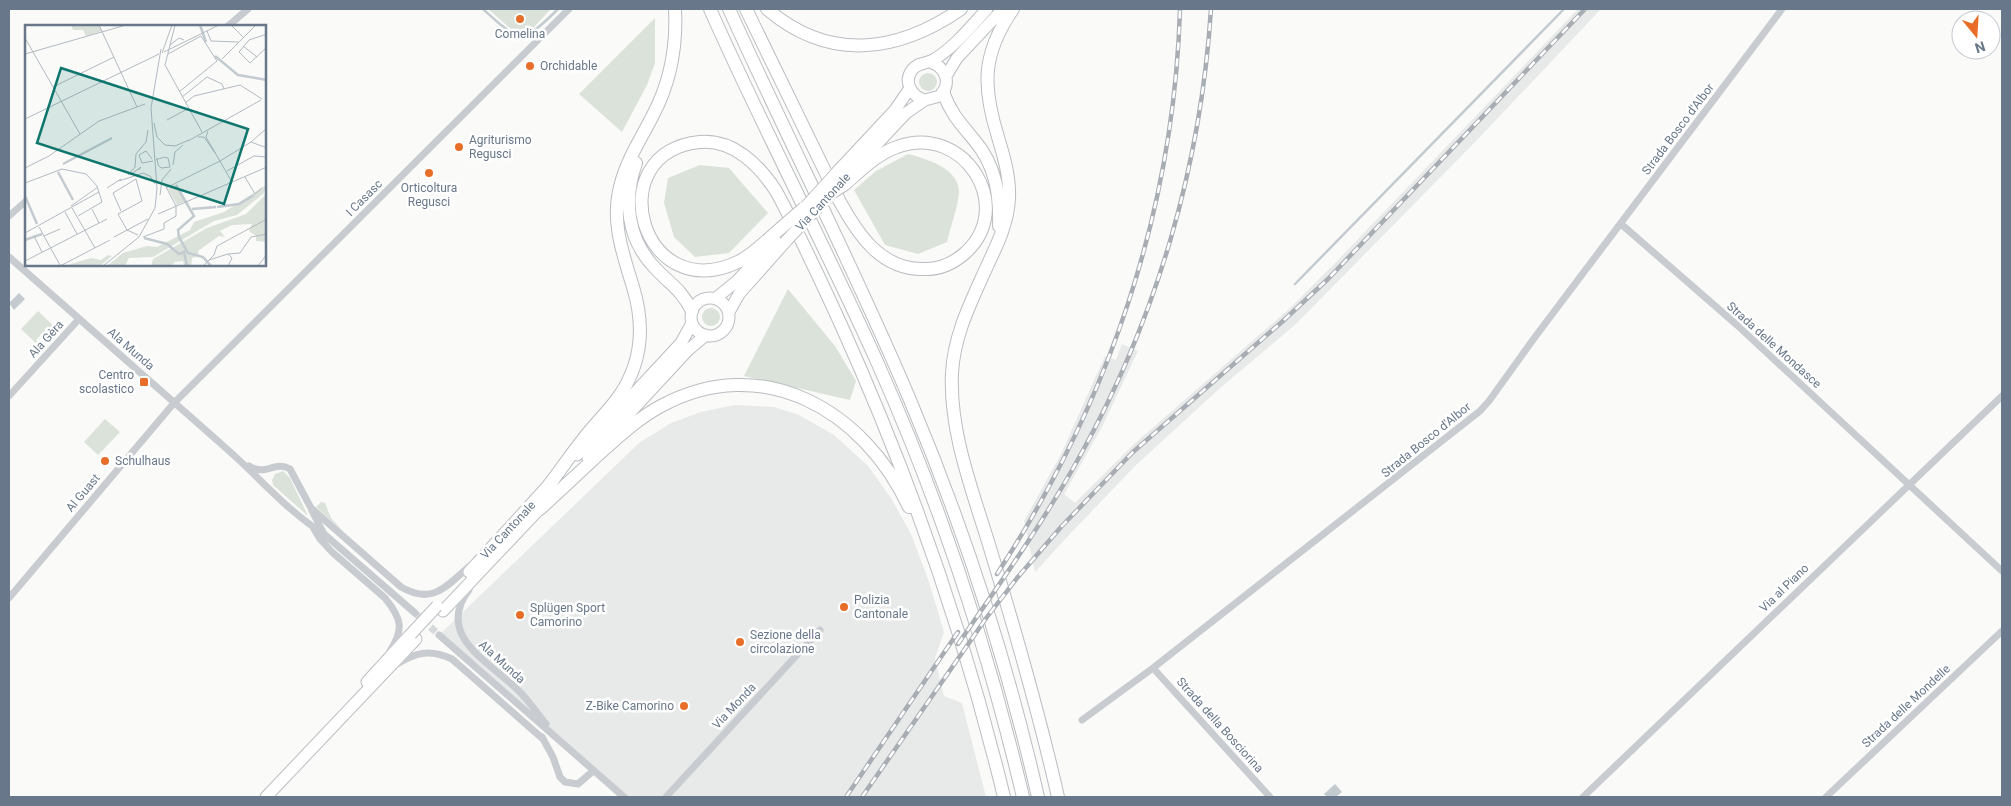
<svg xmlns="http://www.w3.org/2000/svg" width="2011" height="806" font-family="Roboto,sans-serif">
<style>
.built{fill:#e8e9e9}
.green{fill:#dbe2d9}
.water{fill:#c3cbd1}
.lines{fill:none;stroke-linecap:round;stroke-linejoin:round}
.stream{stroke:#c3cbd1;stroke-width:2.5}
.minor-tunnel{stroke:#d6d9dc;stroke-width:7;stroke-dasharray:7 3.5;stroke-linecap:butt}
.primary-casing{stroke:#bbbec3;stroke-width:13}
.motorway-casing{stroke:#babdc1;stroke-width:14}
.minor{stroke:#c8cbcf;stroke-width:7}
.primary{stroke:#fff;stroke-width:11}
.motorway{stroke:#fff;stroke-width:12}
.rail-casing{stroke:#a8adb4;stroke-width:4.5}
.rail{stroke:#fff;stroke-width:2.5;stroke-dasharray:8;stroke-linecap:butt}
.primary-bridge-casing{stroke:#bbbec3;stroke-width:13;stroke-linecap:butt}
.motorway-bridge-casing{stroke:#babdc1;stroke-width:14;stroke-linecap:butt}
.primary-bridge{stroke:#fff;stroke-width:11}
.motorway-bridge{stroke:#fff;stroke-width:12}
.poi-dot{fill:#e86d29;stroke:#fff;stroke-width:2}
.labels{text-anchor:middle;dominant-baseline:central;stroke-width:5;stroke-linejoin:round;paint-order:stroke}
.poi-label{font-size:12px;fill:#68778a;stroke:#fff;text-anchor:start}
.street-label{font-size:12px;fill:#68778a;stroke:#fff}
.inset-river{fill:none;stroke:#c3cbd1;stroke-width:2.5}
.inset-road{fill:none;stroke:#b3bac2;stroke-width:1}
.view{fill:#0f766e;fill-opacity:0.15;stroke:#0f766e;stroke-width:2.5}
.inset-edge{fill:none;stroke:#68778a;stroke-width:2.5}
</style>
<rect width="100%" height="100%" fill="#fafaf8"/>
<path class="built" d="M1578,9H1601L1478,139L1296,324L1219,389L1135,466L1069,535L1035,572L1024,521L1061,454L1105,356L1116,360L1122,344L1138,351L1102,427L1064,494L1075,503L1134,444L1289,309L1340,258Z
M735,405L774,407L799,415L834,435L868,466L891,498L911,534L928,579L944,632L935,658L944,696L962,703L986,797H624L439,635L639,443L671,423L701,412Z"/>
<path class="green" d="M488,9H551L531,30L511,29Z
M655,18V63L647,85L622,132L579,94Z
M919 82a9 9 0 1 1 18 0a9 9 0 1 1-18 0Z
M908,154C927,159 958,168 959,191C959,203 950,229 947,242L918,254L885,245L854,190L876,171Z
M700,165L729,168L768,213L729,253L695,257L674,237L664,203L668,178Z
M788,289L835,346L856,381L850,400L744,376Z
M702 317a9 9 0 1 1 18 0a9 9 0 1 1-18 0Z
M38,311L57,329L54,332L48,327L36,340L42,345L40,347L21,329Z
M105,419L120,432L98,455L84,442Z
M283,471L290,478L308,516L273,485L272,480L275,474Z
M321,502L325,503L331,518L343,531L316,507Z"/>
<path class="water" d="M19,293L25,299L14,310L9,303Z
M1335,784L1342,792L1336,797H1327L1324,794Z"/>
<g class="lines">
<path class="stream" d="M483,9C519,42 522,45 558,9
M1295,284L1564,9"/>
<path class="minor-tunnel" d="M415,613L439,635"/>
<g class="primary-casing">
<path id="primary" d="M930,62C946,67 952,83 940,96L925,100C912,97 903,82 912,70C918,62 926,64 933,60C954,48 971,26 987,9
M946,76L957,58L1003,9
M838,171L895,110L910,88
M849,174L906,113L925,100
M691 317a19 19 0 1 1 38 0a19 19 0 1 1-38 0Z
M716,298L737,281L775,240
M729,312L739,294L787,240
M577,455L681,343L692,323
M588,458L688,350L706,335
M469,572L554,479
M443,611L546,502
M367,682L410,635
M266,797L416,639"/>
</g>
<g class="motorway-casing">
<path id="motorway" d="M710,9C763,129 825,245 878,364C940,503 988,649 1023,797
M729,9C788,140 854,267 910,400C964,528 1007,661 1038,797
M746,9L839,200C857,233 880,269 922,269C938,270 952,264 964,254C1018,207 963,122 897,147C877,154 861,170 845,184
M767,9C829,62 897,53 961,9
M1013,9C982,54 982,86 998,137C1004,157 1010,177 1009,198C1008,222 998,243 988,264C972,300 954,334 952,373C949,436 976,499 993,558C1017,637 1040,717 1058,797
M943,92C951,114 961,124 975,141C996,166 1000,195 999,226
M636,163C623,200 627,239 655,268C671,285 681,289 692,311
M781,228C768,239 755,253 740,261C641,310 598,152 700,142C733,139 759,165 776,191C800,235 821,281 842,327C910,478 965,636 1004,797
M549,485C562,468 574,450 588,433C597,422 608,411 617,399C642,365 645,326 633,287C623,254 611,222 620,187C626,161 641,139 653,115C671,81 677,47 675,9
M540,509C559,491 579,473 598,455C618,437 637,419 661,406C762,351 864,410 909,507"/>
</g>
<path class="minor" d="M228,26L248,9
M9,216L26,201
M1621,224L1737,325L2002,571
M9,257C81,321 155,385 228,450C259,477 288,512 324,534L415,613
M9,396L79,319
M249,466C265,477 275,460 290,469L311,508L401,587C434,606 447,585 471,565
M312,511L323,532
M314,529L320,539L332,552L385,598C402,619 404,629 390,651
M469,590C434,636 491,663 519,691C529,701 537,713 546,724
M9,598L174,403L569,9
M439,635L624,797
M397,664C417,652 430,649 452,659L543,739
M1153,668L1270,797
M1082,720L1153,668L1480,411L1489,401L1535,337L1782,9
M542,737L553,757L560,777L565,782L578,784L593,771
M666,797L820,630
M1583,797L2002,396
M1826,797L2002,631"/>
<use href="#primary" class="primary"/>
<use href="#motorway" class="motorway"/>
<g class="rail-casing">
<path id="rail" d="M997,574C1108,404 1174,212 1180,9
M958,644C1001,582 1045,520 1081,454C1157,317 1201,165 1211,9
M846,797L958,632
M862,797L987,617L1017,578L1061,527L1133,452L1283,321L1328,279L1585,9"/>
</g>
<use href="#rail" class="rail"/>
<g class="primary-bridge-casing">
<path id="primary-bridge" d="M799,214L838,171
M787,240L837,187
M411,634L437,606"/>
</g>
<g class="motorway-bridge-casing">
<path id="motorway-bridge" d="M831,193L845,184
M781,228L804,208"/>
</g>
<use href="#primary-bridge" class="primary-bridge"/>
<use href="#motorway-bridge" class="motorway-bridge"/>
</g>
<g class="poi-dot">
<circle cx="520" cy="19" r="5"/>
<circle cx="530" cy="66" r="5"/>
<circle cx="459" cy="147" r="5"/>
<circle cx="429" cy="173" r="5"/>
<rect x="139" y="377" width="10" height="10" rx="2.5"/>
<circle cx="105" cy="461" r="5"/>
<circle cx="844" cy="607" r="5"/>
<circle cx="520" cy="615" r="5"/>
<circle cx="740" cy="642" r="5"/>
<circle cx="684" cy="706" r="5"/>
</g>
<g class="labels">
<g class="poi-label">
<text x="520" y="34" text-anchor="middle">Comelina</text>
<text x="540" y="66">Orchidable</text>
<text x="469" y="140">Agriturismo<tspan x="469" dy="14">Regusci</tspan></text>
<text x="429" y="188" text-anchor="middle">Orticoltura<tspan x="429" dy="14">Regusci</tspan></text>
<text x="134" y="375" text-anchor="end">Centro<tspan x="134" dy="14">scolastico</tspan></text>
<text x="115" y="461">Schulhaus</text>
<text x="854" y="600">Polizia<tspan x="854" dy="14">Cantonale</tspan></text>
<text x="530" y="608">Splügen Sport<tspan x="530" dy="14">Camorino</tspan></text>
<text x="750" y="635">Sezione della<tspan x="750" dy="14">circolazione</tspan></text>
<text x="674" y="706" text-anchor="end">Z-Bike Camorino</text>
</g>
<g class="street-label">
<text transform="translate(1678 129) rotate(-53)">Strada Bosco d'Albor</text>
<text transform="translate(364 198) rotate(-45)">I Casasc</text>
<text transform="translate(823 202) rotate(-47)">Via Cantonale</text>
<text transform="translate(46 339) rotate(-48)">Ala Gèra</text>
<text transform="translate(1774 345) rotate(42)">Strada delle Mondasce</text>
<text transform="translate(131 349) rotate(41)">Ala Munda</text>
<text transform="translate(1426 440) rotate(-39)">Strada Bosco d'Albor</text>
<text transform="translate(83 493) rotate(-50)">Al Guast</text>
<text transform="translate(508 530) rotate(-47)">Via Cantonale</text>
<text transform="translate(1784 588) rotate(-44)">Via al Piano</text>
<text transform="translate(502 662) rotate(42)">Ala Munda</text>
<text transform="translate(734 706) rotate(-47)">Via Monda</text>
<text transform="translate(1906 706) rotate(-43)">Strada delle Mondelle</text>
<text transform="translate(1220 725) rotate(48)">Strada della Bosciorina</text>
</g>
</g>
<g transform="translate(25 25)">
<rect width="241" height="241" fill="#fafaf8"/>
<path d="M46,0H74L77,6L61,11L58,5H48ZM151,160L161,176L152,180L143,164ZM241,160L239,168L212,190L189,196L128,232L104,233L100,241H82L98,228L122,221L132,222L165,205L169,197L199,187ZM241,169V217L231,216V211L224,206L227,199L207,200L195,206L200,212L194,211L173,226L174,231L167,233L166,241H159L158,236L150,237L146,241H126L128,234L182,203L221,189ZM83,230L87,231L75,241H39L66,233L76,235Z" fill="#dbe2d9"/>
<path class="inset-river" d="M175,0L181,17M190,31L213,50L242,55M38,139L87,113M33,147L48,175M151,160L169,191L153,205L154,212L163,228L178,232L186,241M0,171L12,199M192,182L214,179L229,170M167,184L191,182M119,213L142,219L154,229L159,227L162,241M0,215L17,209"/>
<path class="inset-road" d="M74,0L112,82M206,0L219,13M182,6L186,16L213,17M242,9L224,15L214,27L225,38L242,22M0,13L55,109M159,15L154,13L145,20L140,40L177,107M145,20L150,0M218,21L232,32M139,27L194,0M137,28L147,0M0,29L101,0M143,29L176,11L192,36L154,67M197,34L231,0M28,62L89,32M157,72L182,52L197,59L199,64M160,78L169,71L215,60L237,74M0,94L134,29M142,95L164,83M129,98L132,112L140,120L150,121L164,115M183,106L181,112L207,157M173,112H179L190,128M163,116L236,75M226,117L242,123M127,134L121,126L114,130L117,138L128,136M131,135L133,134L137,133L138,132L143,133L145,142L136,143L133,140V138L132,135V133M148,140L150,127L158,120M0,143L24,131L74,96L120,79M202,146L229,131L242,132M103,150L110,142L111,129L121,117L123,105M105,150L116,142L114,145M220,152L230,169L237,163M94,156L118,148L125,151L130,159M0,158L37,144L61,149L72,161L77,177L53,191M140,160L151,181M82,163L96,154M141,163L195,136L226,117L242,103M135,170L137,155L146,144M46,181L73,162M47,183L70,223M67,184L74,198M96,186L88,168L111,154L117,176L93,189L102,205L113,210M40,187L52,209M133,189L242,142M14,202L35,240M0,208L74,167M9,211L17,227M19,211L35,204M89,212L123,194M118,212L139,204V198L151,191V181M203,229L215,228L226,212L242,209M184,235L203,229L207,233L203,241M0,236L82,194M35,241L85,215M78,241L114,212L130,183L132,163L126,83L136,24M178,241L189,230L192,221L242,194M233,241L242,229"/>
<path class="view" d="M36,43L223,104L199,179L12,118Z"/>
<rect width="241" height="241" class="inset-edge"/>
</g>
<rect width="2011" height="806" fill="none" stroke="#68778a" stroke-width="20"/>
<g transform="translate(1976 35) rotate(162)"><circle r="24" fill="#ffffff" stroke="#c3c9d0"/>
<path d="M0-4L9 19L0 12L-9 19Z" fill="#e86d29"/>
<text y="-8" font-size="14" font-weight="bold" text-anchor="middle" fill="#68778a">N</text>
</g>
</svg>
